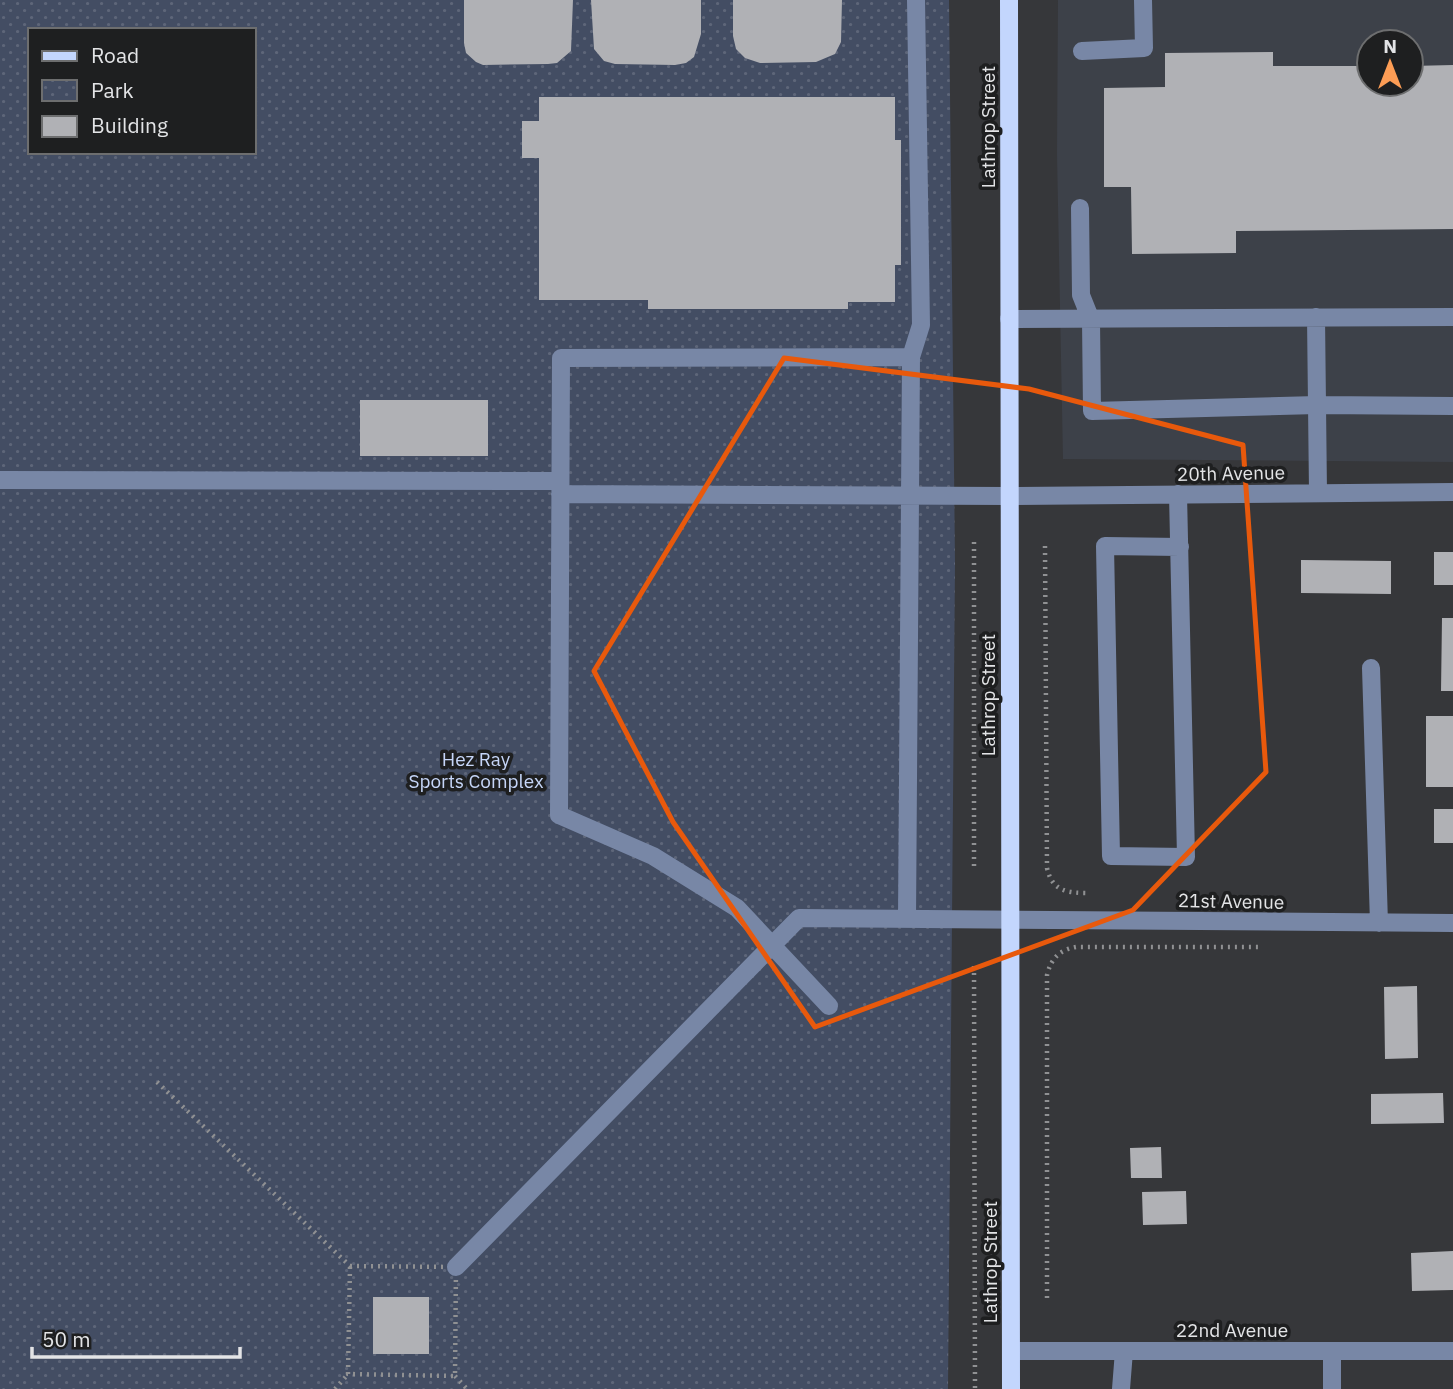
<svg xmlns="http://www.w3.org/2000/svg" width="1453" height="1389" font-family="'IBM Plex Sans',sans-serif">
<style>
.built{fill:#3d4149;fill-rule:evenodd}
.park{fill:url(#park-dots);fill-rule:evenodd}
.building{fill:#b0b1b5}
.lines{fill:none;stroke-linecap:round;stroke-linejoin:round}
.path{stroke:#909193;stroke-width:4.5;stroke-dasharray:2 5;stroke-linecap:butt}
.minor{stroke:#7887a6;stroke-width:18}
.major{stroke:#c3d6fd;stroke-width:18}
.marked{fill:none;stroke:#e8590c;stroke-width:5;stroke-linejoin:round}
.labels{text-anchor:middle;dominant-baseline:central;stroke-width:7;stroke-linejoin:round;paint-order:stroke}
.street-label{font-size:19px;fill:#e3e4e6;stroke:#1e1f20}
.park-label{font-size:19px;fill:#c6d6f8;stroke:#1e1f20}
</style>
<defs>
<pattern id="park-dots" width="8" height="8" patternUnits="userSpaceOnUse" patternTransform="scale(1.75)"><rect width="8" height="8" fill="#434d63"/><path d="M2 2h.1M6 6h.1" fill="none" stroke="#5e6679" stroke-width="1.8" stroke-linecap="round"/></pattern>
</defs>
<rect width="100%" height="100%" fill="#36373a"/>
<path class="built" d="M1058,0H1453V462L1063,459L1057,154ZM1369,42H1411V84H1369Z"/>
<path class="park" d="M0,0H949L955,563L948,1389H0ZM30,30H254V152H30Z"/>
<path class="building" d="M464,0H573L571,51L557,63L548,64L483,65L476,62L466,53L464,43Z
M591,0H701V34L694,57L686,63L675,65L615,64L604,61L594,49Z
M733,0H842L841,42L835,54L816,62L760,63L745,58L736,49L733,36Z
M1273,52V66H1369V84H1411V66L1453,65V229L1236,231V253L1132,254L1131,187H1104V88L1165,87V53Z
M539,97H895V140H901V265H895V302H848V309H648V300H539V158H522V121H539Z
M360,400H488V456H360Z
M1434,552H1453V585H1434Z
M1301,560L1391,561V594L1301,593Z
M1442,618H1453V691H1441Z
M1426,716H1453V787H1426Z
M1434,809H1453V843H1434Z
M1417,986L1418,1058L1385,1059L1384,987Z
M1443,1093L1444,1123L1371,1124V1094Z
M1161,1147L1162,1178H1131L1130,1148Z
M1186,1191L1187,1224L1143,1225L1142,1192Z
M1453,1251V1290L1412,1291L1411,1253Z
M373,1297H429V1354H373Z"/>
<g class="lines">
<path class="path" d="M1045,546L1047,868C1052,891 1067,893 1088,893
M974,866V542
M974,966L975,1389
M157,1082L350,1266
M350,1266L456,1267L455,1376L348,1374Z
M1047,1298V975C1051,959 1059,950 1076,947H1261
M455,1376L467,1389
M335,1389L348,1374"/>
<path class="minor" d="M1082,51L1144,48L1143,0
M1080,208L1081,295L1091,320L1092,411L1317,405L1453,406
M1316,317L1318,493
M1009,319L1453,317
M0,480L560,481
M560,494L1009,496L1453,492
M1178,494L1186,857L1111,856L1105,546L1180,547
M1371,668L1379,923
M907,919L911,357L921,325L916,0
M829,1006L737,908L653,856L559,815L561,358L911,357
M456,1267L799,918L1453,923
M1011,1351H1453
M1332,1351V1389
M1121,1389L1124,1351"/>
<path class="major" d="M1009,0L1011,1389"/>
</g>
<path class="marked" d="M784,358L1029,389L1243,445L1266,772L1133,910L815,1027L673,822L594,671Z"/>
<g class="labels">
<g class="street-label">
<text transform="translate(988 127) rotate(-90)">Lathrop Street</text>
<text transform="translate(1231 473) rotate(-1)">20th Avenue</text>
<text transform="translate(988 695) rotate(-90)">Lathrop Street</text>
<text transform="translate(1231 901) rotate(1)">21st Avenue</text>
<text transform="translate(990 1262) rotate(-90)">Lathrop Street</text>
<text x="1232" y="1330">22nd Avenue</text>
</g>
<g class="park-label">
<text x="476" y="759">Hez Ray<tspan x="476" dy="22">Sports Complex</tspan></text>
</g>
</g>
<rect x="28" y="28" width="228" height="126" fill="#1e1f20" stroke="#6d6e6f" stroke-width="2"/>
<rect x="42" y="51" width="35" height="10" fill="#c3d6fd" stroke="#6d6e6f" stroke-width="2"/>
<text x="91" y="63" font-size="21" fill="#e3e4e6">Road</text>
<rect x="42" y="80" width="35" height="21" fill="url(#park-dots)" stroke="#6d6e6f" stroke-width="2"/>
<text x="91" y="98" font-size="21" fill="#e3e4e6">Park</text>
<rect x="42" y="116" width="35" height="21" fill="#b0b1b5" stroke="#6d6e6f" stroke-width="2"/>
<text x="91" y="133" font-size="21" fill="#e3e4e6">Building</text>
<g transform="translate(1390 63)"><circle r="33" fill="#1e1f20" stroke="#6d6e6f" stroke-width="2"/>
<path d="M0-5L12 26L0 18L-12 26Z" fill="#fd9d55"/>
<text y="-10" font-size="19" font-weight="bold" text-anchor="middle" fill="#e3e4e6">N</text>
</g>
<path d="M32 1347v10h208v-10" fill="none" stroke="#e3e4e6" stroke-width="3.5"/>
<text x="42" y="1347" font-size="21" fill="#e3e4e6" stroke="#1e1f20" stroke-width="5" paint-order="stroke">50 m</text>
</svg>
